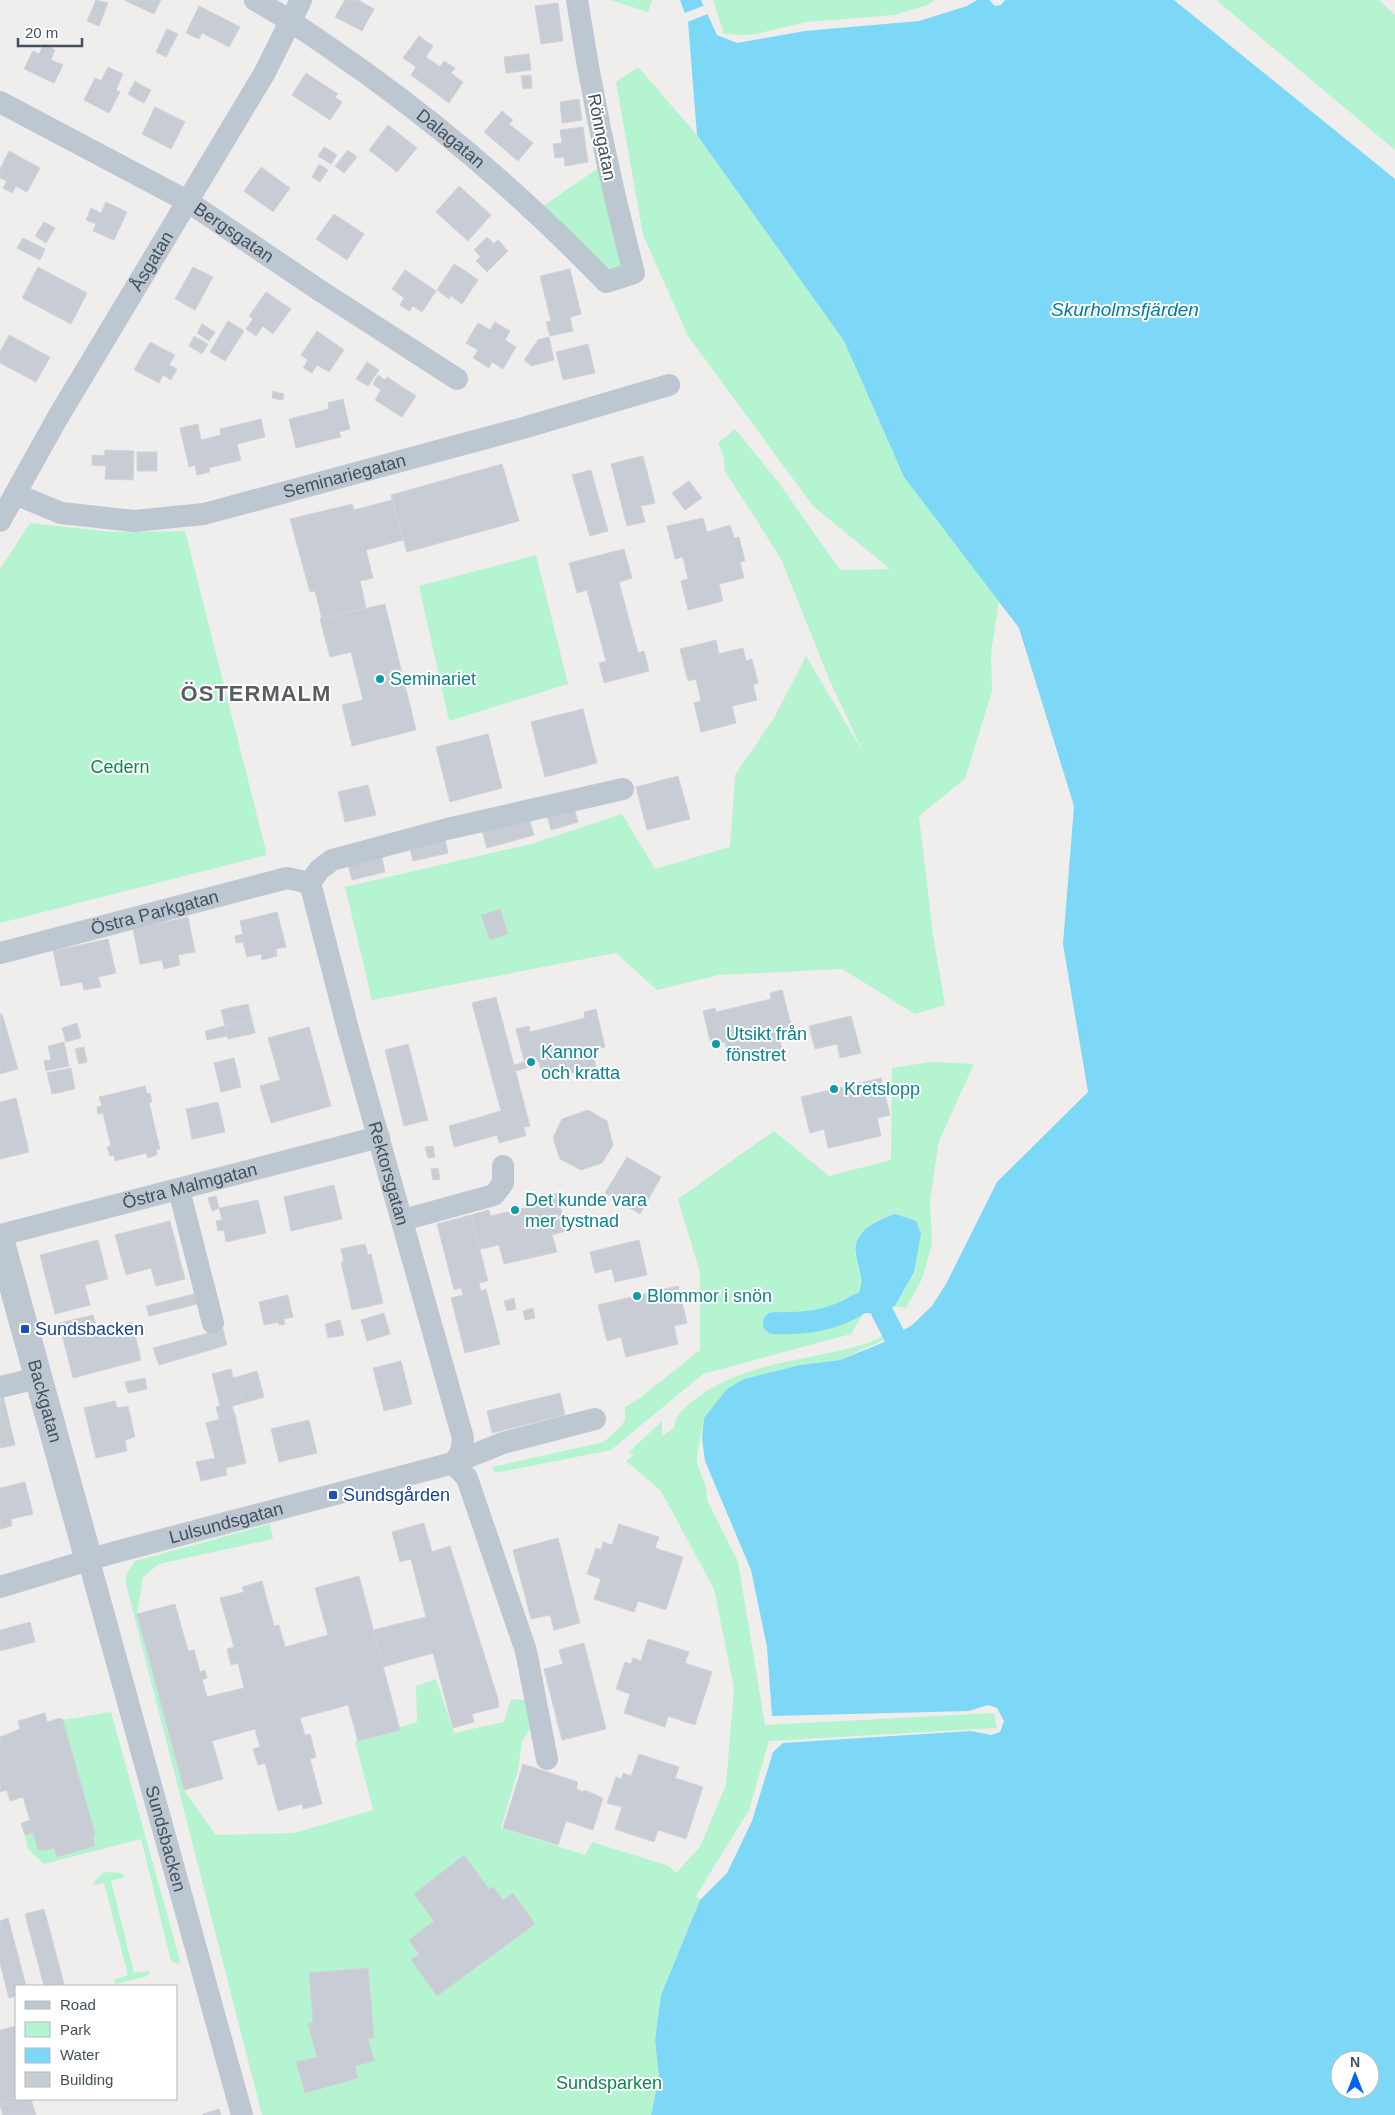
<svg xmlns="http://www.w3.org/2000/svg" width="1395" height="2115" font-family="Arial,sans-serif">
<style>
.green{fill:#b5f4d0}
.water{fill:#7dd8f7;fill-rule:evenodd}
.pier{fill:#f0eded}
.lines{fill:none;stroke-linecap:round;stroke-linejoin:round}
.canal{stroke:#7dd8f7;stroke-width:22}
.building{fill:#c8ccd4;stroke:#d0d3da}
.minor{stroke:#bcc7d2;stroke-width:22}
.tertiary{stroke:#bcc7d2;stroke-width:28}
.culture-dot{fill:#0f9aa8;stroke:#fff;stroke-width:2}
.transit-dot{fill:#1a4fb4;stroke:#fff;stroke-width:2}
.labels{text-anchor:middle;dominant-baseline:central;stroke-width:4;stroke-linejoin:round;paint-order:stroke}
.street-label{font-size:18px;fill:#43505d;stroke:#fff}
.culture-label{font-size:18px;fill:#0d838f;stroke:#fff;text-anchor:start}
.park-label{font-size:18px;fill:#0b874e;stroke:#fff}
.transit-label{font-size:18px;fill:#164399;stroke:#fff;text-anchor:start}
.water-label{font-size:19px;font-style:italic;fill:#027aa3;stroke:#fff}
.district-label{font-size:22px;font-weight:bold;letter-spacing:1px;fill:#595d63;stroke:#fff}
</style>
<rect width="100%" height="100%" fill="#f0eded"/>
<path class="green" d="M610,0H652L648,12Z
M713,0H935L925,6L894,15L807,22L751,35L724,34Z
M1216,0H1379L1395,15V150Z
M638,67L697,135L844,341L904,477L999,601L991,653L992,691L965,779L919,816L933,935L945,1005L915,1014L842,969L719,975L657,990L616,953L372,1000L345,887L531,844L622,814L655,869L730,847L735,775L774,718L806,656L863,752L829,679L781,559L725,471L724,457L718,443L735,429L779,483L840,570L890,569L813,506L688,336L643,235L616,82Z
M607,162L632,272L617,278L536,211Z
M30,523L112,532L185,531L267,855L0,923V569Z
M536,555L568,684L449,721L419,586Z
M930,1062L974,1064L939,1141L930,1200L932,1244L922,1279L906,1308L895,1306L914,1272L895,1214L878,1220L862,1232L855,1253L861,1279L857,1300L864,1313L851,1334L703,1374L611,1450L495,1473L492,1467L604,1442L621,1426L625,1420V1407L640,1398L700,1350V1273L678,1199L774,1131L829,1176L891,1160L892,1068Z
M892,1331L894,1335L840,1360L800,1365L744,1379L704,1418C703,1426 696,1458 697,1461C700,1476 708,1484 707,1500L738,1562L765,1725L994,1713L997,1728L769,1741L749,1810L696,1896L700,1900L661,1995L655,2040L659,2077L651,2115H262L126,1584V1575L135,1561L270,1524L273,1539L159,1564L143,1577L137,1614L184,1790L216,1835L294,1833L373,1810L355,1741L417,1722L416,1686L436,1679L454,1733L504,1722L511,1699L535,1701V1721L522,1741L518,1770L501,1828L585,1855L592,1842L669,1866L676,1873L700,1847L726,1785L734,1689L714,1589L661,1491L626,1461L634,1455L628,1453L662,1421V1436L674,1428C674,1419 680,1412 687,1406C736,1361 808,1362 868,1343C876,1340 884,1335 892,1331Z
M111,1712L180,1961L178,1964L171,1961L141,1839L44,1864L28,1849L25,1835L33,1833L41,1851L54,1848L57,1857L95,1846L93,1837L95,1834L63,1720Z
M109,1872L121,1873L125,1877L111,1881L134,1973L150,1971L148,1976L117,1984L113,1980L128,1975L104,1883L92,1885L102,1873Z"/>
<path class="water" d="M680,0H701L717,35L737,43L805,31L919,21L967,6L977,0H989L995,6L1001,5L1005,0H1174L1395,179V2115H651L659,2077L655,2040L661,1995L700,1900L727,1873L752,1821L773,1752L783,1743L971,1731L991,1735L1000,1732L1004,1721L997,1708L988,1705L969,1711L772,1716L767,1647L751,1570L705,1461L702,1438L704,1418L727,1389L744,1379L800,1365L840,1360L882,1343L912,1325L932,1306L946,1284L997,1182L1088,1092L1063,944L1074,806L1019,628L904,477L844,341L697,135L688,22ZM1340,2060H1370V2090H1340Z
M895,1214L916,1221L921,1234L914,1272L895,1306L879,1314L864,1313L857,1301C858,1294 862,1285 861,1278C860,1270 857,1262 856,1255C852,1231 877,1220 895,1214Z"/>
<path class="pier" d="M706,5L710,13L685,23L682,14Z"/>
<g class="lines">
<path class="canal" d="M882,1312L894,1335
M774,1323C806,1324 832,1321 859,1304"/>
</g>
<path class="building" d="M96,0L108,3L99,26L87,21Z
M124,0H161L154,14Z
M345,0H358L374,9L362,31L335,17Z
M558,3L563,41L541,44L535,6Z
M199,6L240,27L229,47L202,33L199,39L186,33Z
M167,29L178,34L166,57L156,52Z
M419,36L433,46L426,57L440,67L444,61L455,68L451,73L463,82L449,103L411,75L416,67L403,58Z
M44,44L55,50L51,60L63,65L54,83L24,69L33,51L39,54Z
M529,54L531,70L506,73L504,57Z
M108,67L123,74L116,90L120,92L109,113L84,100L95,78L101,81Z
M306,73L338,94L335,97L342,102L330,120L292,95Z
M531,75L532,88L523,89L521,76Z
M135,81L143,86L136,99L128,94Z
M143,86L151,90L144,103L136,99Z
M579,99L582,120L562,123L560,102Z
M155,107L185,122L171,149L142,134Z
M502,111L513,120L509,124L533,143L518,161L484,132Z
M388,125L417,148L397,172L369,150Z
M583,127L588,162L565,166L564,157L555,158L553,144L562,143L560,130Z
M324,147L337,155L331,164L318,156Z
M348,150L357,157L344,173L335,166Z
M9,151L40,168L27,192L16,186L12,193L3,188L7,181L0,178V169Z
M319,164L328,170L320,182L312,177Z
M261,167L290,188L273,212L244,191Z
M459,186L491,215L468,241L436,212Z
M106,202L127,212L114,240L93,231L96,224L86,220L91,208L101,213Z
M334,214L364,234L347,260L316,239Z
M44,222L55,228L46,243L35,236Z
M487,237L494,244L481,257L474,250Z
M23,238L45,249L40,260L17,248Z
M498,240L508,251L487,272L476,261Z
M454,264L467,272L449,299L437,290Z
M38,267L87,293L71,324L22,298Z
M193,267L213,277L195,310L175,299Z
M570,269L581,314L570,317L573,331L550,336L546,322L551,321L540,276Z
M405,270L436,291L422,312L413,306L409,311L400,305L404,298L392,289Z
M467,272L478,280L462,304L451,296Z
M266,292L291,309L273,334L263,326L256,336L246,329L253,319L249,316Z
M228,321L244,331L225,361L210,352Z
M495,322L510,331L505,340L516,347L503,369L492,362L489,368L473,358L478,350L466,343L478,323L490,330Z
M202,324L215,332L209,341L197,333Z
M317,331L344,350L329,372L317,365L312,373L303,368L308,360L301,355Z
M9,335L50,357L36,382L0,363V352Z
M194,336L208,344L202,354L189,346Z
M549,337L554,360L531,366L524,360L538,340Z
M150,342L175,355L169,365L177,369L171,380L163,375L159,383L134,370Z
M588,344L595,373L563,380L556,352Z
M367,362L379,370L368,386L356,379Z
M378,375L385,380L387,377L416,396L402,417L375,400L381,390L373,384Z
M273,391L284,394L283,400L272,398Z
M343,399L350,429L339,432L341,437L296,448L289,419L329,409L328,403Z
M261,419L265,437L237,444L241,460L209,468L210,472L197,475L195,465L189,467L180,428L198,424L201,440L221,435L220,429Z
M105,450L134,451L133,480L105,479L106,466L92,465V455L104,456Z
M137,452H157V471H137Z
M643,456L655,503L641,506L645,522L627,526L611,464Z
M502,464L519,521L407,552L391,495Z
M591,470L608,531L590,536L572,475Z
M689,481L702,498L685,510L672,493Z
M392,500L403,540L366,550L373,578L360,581L366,608L322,619L315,591L310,592L290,519L352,504L354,510Z
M703,518L707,532L730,525L734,538L739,537L745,561L740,562L744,578L719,584L723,601L688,610L681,581L688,579L683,557L675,559L667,526Z
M624,549L632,578L619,582L638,653L644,651L649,671L604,683L599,663L606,661L587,590L577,593L569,563Z
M385,604L416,730L352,746L342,705L363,700L351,652L330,657L320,619Z
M716,640L719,654L743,648L746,661L752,659L758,683L753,685L757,700L732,706L736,723L701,732L694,703L701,701L696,679L688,681L680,649Z
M583,709L597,763L545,777L531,722Z
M488,734L502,788L450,802L436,747Z
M678,776L690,819L647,830L636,787Z
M368,785L376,815L345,822L338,792Z
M573,804L578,822L551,830L546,812Z
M528,814L534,835L487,848L481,827Z
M444,835L448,853L413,861L409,844Z
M381,853L385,872L352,880L347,861Z
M500,909L508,934L490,940L481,915Z
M277,912L286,947L276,949L277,956L262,960L261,954L247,957L243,942L236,943L235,936L243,934L240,921Z
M188,917L195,952L178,955L180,965L164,969L162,960L140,964L133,929Z
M108,939L116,973L98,977L101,987L84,990L82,982L61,986L53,951Z
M782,990L792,1028L778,1031L782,1049L729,1061L725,1042L711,1045L703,1011L715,1008L716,1012L771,999L770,993Z
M496,997L530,1126L524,1127L526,1136L521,1137L499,1143L497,1135L454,1147L449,1126L501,1111L472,1003Z
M248,1004L252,1020L225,1026L221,1010Z
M596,1009L605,1047L592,1050L596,1067L543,1080L539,1061L525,1064L516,1029L529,1026L530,1032L585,1018L584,1012Z
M0,1014H2L18,1069L0,1074Z
M851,1016L861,1053L840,1058L837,1044L815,1049L809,1026Z
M252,1020L255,1033L228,1039L225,1026Z
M77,1023L81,1038L66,1042L62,1028Z
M225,1026L227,1036L207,1040L205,1031Z
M309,1027L331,1106L271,1123L260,1086L280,1080L268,1038Z
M64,1042L69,1066L46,1071L44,1061L51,1060L48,1046Z
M408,1044L428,1120L404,1126L385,1050Z
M84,1047L87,1062L79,1064L75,1049Z
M234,1058L241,1087L221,1092L214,1063Z
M524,1062L528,1063L529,1067L516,1071L514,1065Z
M71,1068L75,1089L52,1094L47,1073Z
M881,1078L890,1115L877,1118L881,1136L828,1148L824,1129L810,1133L801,1097Z
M145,1086L147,1094L150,1093L152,1102L149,1103L160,1149L156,1150L157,1155L148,1158L146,1153L115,1161L114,1155L110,1156L107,1147L111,1146L103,1113L98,1114L97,1107L102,1106L99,1097Z
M16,1098L29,1152L0,1159V1102Z
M218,1102L225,1132L192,1139L186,1109Z
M588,1110L607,1121L613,1145L602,1163L581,1170L560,1159L553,1138L562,1119Z
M433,1146L435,1157L428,1158L425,1147Z
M627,1157L661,1177L640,1214L605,1193Z
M438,1168L440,1179L433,1180L431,1169Z
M334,1185L342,1219L291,1231L284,1197Z
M557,1193L566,1231L552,1235L557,1252L504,1264L499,1245L480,1249L471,1215L489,1210L491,1216L546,1203L544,1197Z
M216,1196L219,1208L212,1211L208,1198Z
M258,1200L266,1233L226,1242L224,1230L218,1231L216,1221L222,1220L219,1208Z
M471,1215L488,1281L479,1283L481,1291L486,1289L500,1344L465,1353L451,1298L463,1295L461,1288L454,1290L437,1224Z
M170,1221L185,1279L156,1286L151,1268L126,1275L115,1235Z
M98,1240L108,1279L85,1285L90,1305L55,1314L40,1255Z
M639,1240L647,1275L615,1282L612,1269L595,1273L590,1252Z
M365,1244L368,1255L371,1254L383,1303L352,1310L341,1262H344L341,1249Z
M678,1286L687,1323L674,1326L678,1344L626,1357L621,1337L607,1341L598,1305Z
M198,1293L201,1303L149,1316L146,1306Z
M288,1295L293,1317L284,1319L285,1324L279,1325L278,1322L264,1325L259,1302Z
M514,1298L516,1309L507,1311L504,1301Z
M533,1308L535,1318L525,1320L523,1311Z
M384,1313L390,1334L367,1341L361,1320Z
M93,1315L97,1331L132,1322L141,1360L73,1378L59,1323Z
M340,1320L344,1335L328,1338L325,1324Z
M223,1329L227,1345L159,1365L153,1348Z
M401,1361L412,1404L384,1411L373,1368Z
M231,1369L233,1378L237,1377L244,1403L232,1406L235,1415L219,1419L216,1407L220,1406L212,1374Z
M257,1371L264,1397L244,1403L237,1377Z
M145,1378L147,1389L128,1393L125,1382Z
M560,1393L565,1415L492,1433L487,1411Z
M3,1395L15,1445L0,1448V1396Z
M115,1401L117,1408L128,1406L135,1437L125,1440L127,1451L96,1458L84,1408Z
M235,1415L246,1463L226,1468L227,1475L201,1481L196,1462L215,1458L206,1423Z
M309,1420L317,1453L279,1462L271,1429Z
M25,1482L33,1514L11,1519L12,1526L0,1529V1488Z
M424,1523L432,1552L450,1546L498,1699L499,1707L472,1714L474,1722L453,1728L433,1653L383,1667L373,1630L426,1617L411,1559L400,1562L392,1532Z
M619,1524L659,1537L655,1548L683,1557L666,1610L638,1601L634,1612L594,1599L601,1579L587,1574L596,1548L601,1550L603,1542L612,1545Z
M558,1538L580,1623L554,1630L550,1615L531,1619L513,1550Z
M359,1576L400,1730L358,1741L348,1705L300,1718L305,1735L310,1734L316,1757L310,1759L322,1804L303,1809L302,1804L278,1811L265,1763L258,1765L253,1749L260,1747L255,1729L212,1741L223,1779L184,1790L137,1614L175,1604L188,1651L194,1650L200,1672L205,1670L207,1678L202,1680L207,1697L244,1688L238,1663L231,1665L227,1649L234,1647L220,1598L244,1592L242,1587L262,1581L274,1626L279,1625L285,1647L328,1635L315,1588Z
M30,1622L35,1642L0,1651V1630Z
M648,1639L689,1652L685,1663L712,1672L695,1725L668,1716L665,1727L624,1713L630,1694L616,1689L625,1662L631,1664L633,1658L641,1661Z
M584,1643L606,1729L562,1740L544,1669L563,1664L559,1650Z
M45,1713L47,1722L60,1718L63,1720L95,1834L93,1837L95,1846L57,1857L54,1848L41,1851V1849L38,1850L33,1833L25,1835L21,1823L30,1820L23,1797L10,1801L7,1790L0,1792V1737L20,1729L18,1721Z
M639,1754L679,1767L675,1778L703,1787L686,1839L658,1830L654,1842L615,1829L622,1807L607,1803L616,1777L622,1779L623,1773L631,1776Z
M523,1764L578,1782L576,1789L583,1792L584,1790L603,1798L593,1830L566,1821L558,1845L503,1828Z
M464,1855L489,1889L493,1887L503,1900L513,1893L535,1924L437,1996L411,1960L419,1954L409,1940L434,1921L414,1894Z
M44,1909L64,1984L56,1986H44L25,1914Z
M8,1918L26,1986H16V1996L9,1998L0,1963V1921Z
M368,1968L374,2038L368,2039L374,2061L355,2066L358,2078L305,2093L296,2062L317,2057L308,2024L313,2022L309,1973Z
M16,2026V2099H24L0,2105V2030Z
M24,2099H31L36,2115H3L0,2105Z
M219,2109L221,2115H203V2114Z"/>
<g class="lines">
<g class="minor">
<path id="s1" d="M255,0C293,21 327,46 363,71C451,134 531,204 606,282L634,273C610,183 591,92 577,0"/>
<path id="s2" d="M0,102L187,201L319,290L457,379"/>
<path id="s3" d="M15,494L61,513L134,521L204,514L523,428L669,385"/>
<path id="s4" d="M0,521L58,417L264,74L301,0"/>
<path id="s5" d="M310,883L349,1033L463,1438L461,1453L453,1463"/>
<path d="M310,883L319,870L332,860L447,829L623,789"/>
<path id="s6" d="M0,953L287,878L310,883"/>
<path d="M179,1190L213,1323"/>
<path d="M403,1220L494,1195L503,1183V1166"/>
<path id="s7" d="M0,1235L379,1137"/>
<path d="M0,1387L38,1378"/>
<path d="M453,1463L467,1478L526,1651L547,1759"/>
<path id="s8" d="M89,1561L242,2115"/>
<path id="s9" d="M0,1587L112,1553L453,1463L503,1443L595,1419"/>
</g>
<path class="tertiary" id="s10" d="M0,1239L89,1561"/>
</g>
<g class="culture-dot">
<circle cx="380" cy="679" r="5"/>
<circle cx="716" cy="1044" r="5"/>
<circle cx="531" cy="1062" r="5"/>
<circle cx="834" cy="1089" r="5"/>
<circle cx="515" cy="1210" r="5"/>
<circle cx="637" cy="1296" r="5"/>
</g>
<g class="transit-dot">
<rect x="20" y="1324" width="10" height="10" rx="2.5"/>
<rect x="328" y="1490" width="10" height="10" rx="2.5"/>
</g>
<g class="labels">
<g class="street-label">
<text transform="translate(602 137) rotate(79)">Rönngatan</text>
<text stroke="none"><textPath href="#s1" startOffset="240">Dalagatan</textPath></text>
<text stroke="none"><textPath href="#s2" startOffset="268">Bergsgatan</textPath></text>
<text stroke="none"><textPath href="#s4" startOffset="301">Åsgatan</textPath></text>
<text stroke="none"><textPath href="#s3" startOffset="339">Seminariegatan</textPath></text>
<text stroke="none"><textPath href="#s6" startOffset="160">Östra Parkgatan</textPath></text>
<text stroke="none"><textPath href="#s5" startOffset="301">Rektorsgatan</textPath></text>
<text stroke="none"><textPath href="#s7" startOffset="196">Östra Malmgatan</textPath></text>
<text stroke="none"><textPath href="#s10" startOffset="168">Backgatan</textPath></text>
<text stroke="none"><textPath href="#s9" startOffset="235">Lulsundsgatan</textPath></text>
<text stroke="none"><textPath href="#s8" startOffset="288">Sundsbacken</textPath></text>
</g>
<g class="culture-label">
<text x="390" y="679">Seminariet</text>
<text x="726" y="1034">Utsikt från<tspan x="726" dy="21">fönstret</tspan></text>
<text x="541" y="1052">Kannor<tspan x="541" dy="21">och kratta</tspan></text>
<text x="844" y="1089">Kretslopp</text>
<text x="525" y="1200">Det kunde vara<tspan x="525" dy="21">mer tystnad</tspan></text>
<text x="647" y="1296">Blommor i snön</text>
</g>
<g class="park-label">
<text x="120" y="767">Cedern</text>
<text x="609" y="2083">Sundsparken</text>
</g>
<g class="transit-label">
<text x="35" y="1329">Sundsbacken</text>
<text x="343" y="1495">Sundsgården</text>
</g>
<g class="water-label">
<text x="1125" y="309">Skurholmsfjärden</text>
</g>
<g class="district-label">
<text x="256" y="693">ÖSTERMALM</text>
</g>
</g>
<rect x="15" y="1985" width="162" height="115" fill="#ffffff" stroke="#b4b9be"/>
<rect x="25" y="2001" width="25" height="8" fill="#bcc7d2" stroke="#b4b9be"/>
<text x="60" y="2010" font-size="15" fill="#43505d">Road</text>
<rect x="25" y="2022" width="25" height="15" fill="#b5f4d0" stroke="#b4b9be"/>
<text x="60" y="2035" font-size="15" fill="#43505d">Park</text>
<rect x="25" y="2048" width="25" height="15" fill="#7dd8f7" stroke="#b4b9be"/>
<text x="60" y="2060" font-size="15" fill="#43505d">Water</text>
<rect x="25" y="2072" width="25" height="15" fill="#c8ccd4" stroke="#b4b9be"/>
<text x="60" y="2085" font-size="15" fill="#43505d">Building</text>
<g transform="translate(1355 2075)"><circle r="24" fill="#ffffff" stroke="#b4b9be"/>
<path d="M0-4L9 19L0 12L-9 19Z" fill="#0363f5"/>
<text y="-8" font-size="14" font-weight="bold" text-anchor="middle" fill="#43505d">N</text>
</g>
<path d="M18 38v8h64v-8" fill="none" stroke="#43505d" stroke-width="2.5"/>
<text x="25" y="38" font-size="15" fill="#43505d" stroke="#ffffff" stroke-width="4" paint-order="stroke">20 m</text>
</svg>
